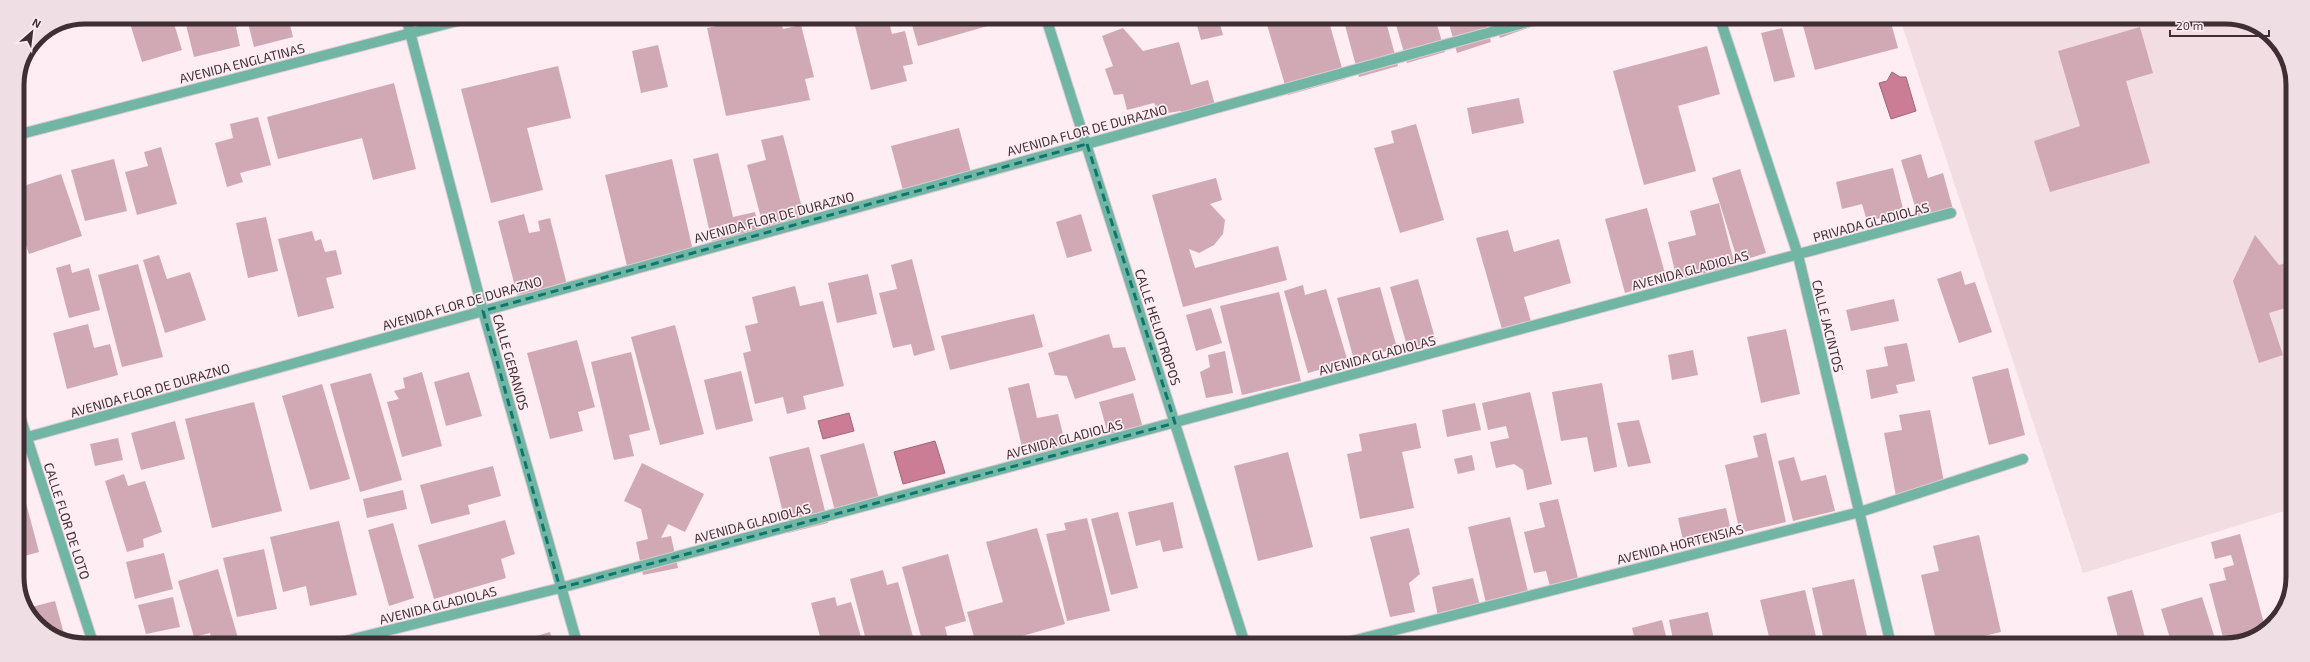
<svg xmlns="http://www.w3.org/2000/svg" width="2310" height="662" font-family="'Exo 2',sans-serif">
<style>
.built{fill:#f2dde3}
.water{fill:#cb7d96;stroke:#a16679}
.building{fill:#d1a9b5}
.lines{fill:none;stroke-linecap:round;stroke-linejoin:round}
.minor-casing{stroke:#dccbd0;stroke-width:12}
.minor{stroke:#71b5a5;stroke-width:10}
.marked{fill:none;stroke:#0f766e;stroke-width:3;stroke-dasharray:8 5;stroke-linejoin:round}
.labels{text-anchor:middle;dominant-baseline:central;stroke-width:3.5;stroke-linejoin:round;paint-order:stroke}
.street-label{font-size:13px;fill:#3f2f34;stroke:#feedf2}
.rim{fill:none;stroke:#3f2f34;stroke-width:5}
</style>
<rect width="100%" height="100%" fill="#feedf2"/>
<path class="built" d="M1900,19H2242L2276,40L2293,81L2291,509L2083,573Z"/>
<path class="water" d="M1892,72L1900,77H1906L1916,111L1891,119L1879,83L1887,81Z
M849,413L854,431L823,439L818,421Z
M935,441L945,473L903,484L894,452Z"/>
<path class="building" d="M128,17H172L182,50L142,62Z
M184,17H288L293,37L254,47L248,23L236,27L240,46L194,57Z
M756,18H780L783,29L801,25L814,77L805,79L810,100L726,116L707,28Z
M853,18H888L892,34L905,31L913,64L903,66L907,81L871,90Z
M910,18H1004L1005,21L918,46Z
M1195,18H1240V19L1220,24L1223,35L1201,40Z
M1265,18H1328L1345,79L1288,95Z
M1343,18H1385L1398,66L1359,77Z
M1394,18H1435L1445,52L1407,63Z
M1454,18H1484L1491,42L1457,53L1448,20Z
M1493,18L1546,19L1547,21L1500,38Z
M1814,19H1890L1898,48L1815,70L1802,22Z
M2140,27L2153,73L2126,81L2150,163L2050,192L2034,141L2080,126L2058,51Z
M1123,28L1143,51L1179,42L1191,85L1208,80L1217,112L1187,121L1181,111L1161,114L1154,103L1127,110L1123,94L1114,95L1105,69L1113,66L1102,36Z
M1782,28L1795,77L1774,82L1761,33Z
M658,45L668,87L641,93L632,51Z
M1707,46L1720,94L1678,106L1696,171L1644,185L1613,71Z
M558,66L571,118L527,128L543,190L491,203L461,89Z
M394,83L416,169L373,180L362,138L278,159L267,117Z
M1519,98L1524,123L1472,134L1467,108Z
M258,117L271,165L240,173L243,182L227,187L215,143L233,138L230,124Z
M1416,124L1444,220L1400,233L1374,148L1394,143L1391,131Z
M959,128L973,180L905,198L891,146Z
M783,135L805,219L764,229L747,165L766,160L761,140Z
M161,147L177,204L137,215L125,172L148,166L144,152Z
M718,153L733,217L755,212L761,235L713,246L693,159Z
M1921,154L1928,178L1943,173L1954,213L1920,223L1901,160Z
M114,159L127,211L85,221L71,170Z
M672,159L693,251L627,266L605,175Z
M1893,168L1904,213L1867,221L1862,204L1842,209L1836,182Z
M1740,169L1766,253L1738,262L1712,178Z
M61,174L82,236L29,254L17,219V188Z
M1216,178L1222,200L1210,204L1225,220L1223,234L1214,245L1199,253L1189,249L1195,268L1278,246L1287,280L1183,307L1152,195Z
M1719,203L1735,266L1677,280L1668,242L1696,235L1690,211Z
M1647,208L1667,281L1625,293L1605,219Z
M524,214L529,233L540,231L538,221L550,218L567,285L518,298L498,221Z
M1081,214L1092,251L1067,258L1056,222Z
M266,217L278,271L248,278L236,223Z
M1508,230L1514,252L1559,239L1571,283L1524,297L1532,325L1503,333L1476,238Z
M312,231L315,241L321,239L325,252L336,250L342,274L326,278L334,308L298,317L278,239Z
M2255,235L2279,265L2292,261V306L2269,313L2283,355L2259,363L2233,281Z
M159,255L167,279L190,272L206,320L165,333L143,260Z
M912,259L935,350L914,356L911,344L893,348L879,293L897,289L891,265Z
M70,264L72,273L89,268L100,310L69,318L56,268Z
M138,264L163,357L122,367L98,275Z
M1961,271L1965,285L1975,282L1992,332L1959,343L1937,279Z
M868,274L877,314L837,323L828,283Z
M1418,279L1436,341L1408,349L1390,287Z
M1303,285L1305,295L1326,289L1348,362L1308,373L1284,291Z
M795,286L800,306L823,301L844,386L803,396L806,409L787,414L783,397L755,404L743,353L751,351L745,326L758,323L752,297Z
M1380,287L1397,348L1354,360L1337,298Z
M1279,292L1301,381L1242,395L1220,306Z
M1894,299L1899,321L1851,331L1846,310Z
M1211,308L1222,343L1196,351L1186,315Z
M1034,314L1043,347L950,370L941,336Z
M88,324L94,348L110,344L118,375L67,389L53,333Z
M675,325L704,434L660,445L631,337Z
M1786,329L1800,394L1761,403L1747,337Z
M1109,334L1113,348L1125,347L1136,380L1075,399L1067,376L1055,375L1048,353Z
M577,340L595,407L578,412L583,431L550,439L527,353Z
M1907,343L1915,381L1896,385L1898,393L1871,399L1866,370L1888,366L1884,347Z
M1693,350L1698,375L1672,380L1668,355Z
M1225,351L1233,393L1206,398L1200,372L1210,367L1208,355Z
M631,352L650,430L629,435L634,456L614,460L591,362Z
M2008,368L2025,435L1989,445L1972,377Z
M741,371L753,421L716,430L704,380Z
M422,372L442,446L402,457L387,402L399,399L394,391L405,388L403,378Z
M469,372L482,416L446,426L434,382Z
M371,373L402,480L360,492L330,384Z
M1029,383L1037,418L1058,414L1068,455L1026,464L1008,388Z
M1602,383L1617,467L1594,472L1587,437L1561,441L1552,392Z
M322,384L350,479L310,490L282,396Z
M1530,392L1552,484L1527,490L1523,470L1514,464L1496,468L1490,442L1509,438L1506,426L1488,430L1482,403Z
M1133,393L1145,435L1111,445L1099,402Z
M254,402L282,511L212,528L185,419Z
M1475,403L1481,430L1447,437L1442,410Z
M1930,410L1945,487L1896,496L1884,433L1902,430L1899,415Z
M1639,420L1651,463L1628,467L1617,423Z
M175,421L185,459L141,470L131,433Z
M1416,423L1421,448L1402,452L1414,508L1360,519L1347,454L1362,451L1359,434Z
M1766,433L1786,522L1740,533L1725,465L1758,457L1753,436Z
M118,438L123,460L95,466L90,444Z
M864,443L881,506L837,518L820,455Z
M809,447L828,523L788,533L769,457Z
M1288,452L1313,547L1258,561L1234,466Z
M1472,455L1475,470L1458,474L1454,459Z
M1794,457L1801,481L1826,475L1835,511L1793,521L1778,461Z
M642,463L704,494L685,532L668,524L661,538L671,536L678,568L643,575L636,542L648,539L641,509L624,501Z
M493,466L501,496L468,505L470,514L431,524L420,485Z
M124,474L128,486L145,481L162,532L143,539L144,547L127,552L105,481Z
M22,488L39,552L17,558V489Z
M403,490L407,509L367,518L363,499Z
M1558,499L1579,582L1551,590L1546,571L1534,573L1524,532L1545,527L1539,503Z
M1173,502L1183,548L1163,552L1160,540L1136,546L1128,512Z
M1726,508L1732,535L1684,545L1678,518Z
M1118,512L1138,588L1111,595L1091,519Z
M1510,517L1528,592L1486,603L1468,527Z
M1087,518L1110,611L1067,621L1046,534L1066,530L1064,523Z
M505,520L515,554L501,559L506,578L434,599L418,545Z
M339,521L357,595L310,606L306,586L283,592L270,537Z
M393,523L414,598L389,606L368,530Z
M1037,528L1065,624L994,644H976L967,612L1003,602L986,542Z
M1409,528L1420,574L1409,583L1415,612L1390,617L1370,537Z
M2240,534L2266,631L2225,645L2209,584L2226,580L2223,568L2234,565L2231,555L2215,559L2211,542Z
M1979,535L2001,632L1946,645H1937L1921,575L1939,571L1933,546Z
M264,549L277,609L237,617L223,558Z
M164,553L173,589L135,599L126,562Z
M948,554L966,621L945,627L949,643L923,644L902,567Z
M218,569L238,638L222,643H212L210,633L194,637L178,581Z
M883,570L887,585L898,582L915,644H867L850,579Z
M1473,578L1480,606L1438,616L1432,587Z
M1854,579L1869,645H1836L1835,639L1824,641L1812,588Z
M1805,590L1818,645H1771L1760,600Z
M2132,590L2147,645H2120L2107,597Z
M173,597L180,627L146,634L138,605Z
M835,597L837,606L851,602L863,644H822L811,603Z
M2202,597L2217,645H2172L2161,609Z
M55,601L66,641L34,622L28,608Z
M1708,612L1715,644H1674L1669,620Z
M1662,620L1668,644H1636L1632,628Z
M550,632L553,643H512Z"/>
<g class="lines">
<g class="minor-casing">
<path id="minor" d="M406,17L483,311L577,643
M1046,18L1245,644
M1720,19L1798,255L1891,645
M17,135L473,17
M17,407L93,643
M17,440L1538,19
M337,643L560,588L1951,213
M1340,644L1860,512L2023,459"/>
</g>
<use href="#minor" class="minor"/>
</g>
<path class="marked" d="M1087,144L1175,423L560,588L483,311Z"/>
<g class="labels">
<g class="street-label">
<text transform="translate(242 63) rotate(-14)">AVENIDA ENGLATINAS</text>
<text transform="translate(1087 130) rotate(-15)">AVENIDA FLOR DE DURAZNO</text>
<text transform="translate(774 217) rotate(-15)">AVENIDA FLOR DE DURAZNO</text>
<text transform="translate(1871 222) rotate(-15)">PRIVADA GLADIOLAS</text>
<text transform="translate(1690 270) rotate(-15)">AVENIDA GLADIOLAS</text>
<text transform="translate(462 303) rotate(-16)">AVENIDA FLOR DE DURAZNO</text>
<text transform="translate(1828 326) rotate(76)">CALLE JACINTOS</text>
<text transform="translate(1158 327) rotate(72)">CALLE HELIOTROPOS</text>
<text transform="translate(1377 355) rotate(-15)">AVENIDA GLADIOLAS</text>
<text transform="translate(511 362) rotate(74)">CALLE GERANIOS</text>
<text transform="translate(150 390) rotate(-16)">AVENIDA FLOR DE DURAZNO</text>
<text transform="translate(1064 439) rotate(-15)">AVENIDA GLADIOLAS</text>
<text transform="translate(67 521) rotate(72)">CALLE FLOR DE LOTO</text>
<text transform="translate(752 523) rotate(-15)">AVENIDA GLADIOLAS</text>
<text transform="translate(1680 544) rotate(-14)">AVENIDA HORTENSIAS</text>
<text transform="translate(438 605) rotate(-14)">AVENIDA GLADIOLAS</text>
</g>
</g>
<path d="M0 0H2310V662H0ZM85 24H2225A61 61 0 0 1 2286 85V577A61 61 0 0 1 2225 638H85A61 61 0 0 1 24 577V85A61 61 0 0 1 85 24Z" fill="#efdee3" fill-rule="evenodd"/>
<path class="rim" d="M85 24H2225A61 61 0 0 1 2286 85V577A61 61 0 0 1 2225 638H85A61 61 0 0 1 24 577V85A61 61 0 0 1 85 24Z"/>
<g transform="translate(32 32) rotate(28)" stroke="#feedf2" stroke-width="3" paint-order="stroke">
<path d="M0-3L7 15L0 10L-7 15Z" fill="#3f2f34"/>
<text y="-6" font-size="11" font-weight="bold" text-anchor="middle" fill="#3f2f34">N</text>
</g>
<path d="M2170 30v6h99v-6" fill="none" stroke="#3f2f34" stroke-width="2"/>
<text x="2176" y="30" font-size="12" fill="#3f2f34" stroke="#feedf2" stroke-width="3" paint-order="stroke">20 m</text>
</svg>
